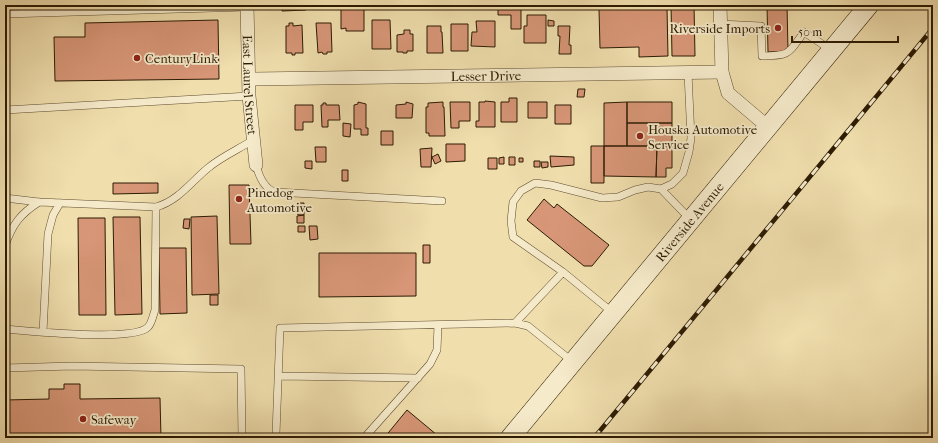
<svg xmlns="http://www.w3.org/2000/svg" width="938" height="443" font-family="'IM FELL French Canon',serif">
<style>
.green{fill:#b9c18a;stroke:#726e46}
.building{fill:#d79677;stroke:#2c1b03}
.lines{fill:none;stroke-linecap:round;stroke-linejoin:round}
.service-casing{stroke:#5d4c2e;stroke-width:8}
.minor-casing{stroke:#5d4c2e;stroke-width:14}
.secondary-casing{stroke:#2c1b03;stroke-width:20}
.service{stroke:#f5eaca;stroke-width:7}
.minor{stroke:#f5eaca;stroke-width:13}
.secondary{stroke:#f5eaca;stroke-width:19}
.rail-casing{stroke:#2c1b03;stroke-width:4.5}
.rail{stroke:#f5eaca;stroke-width:3;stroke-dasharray:9;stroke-linecap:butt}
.poi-dot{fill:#8f2418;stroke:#f5eaca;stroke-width:1.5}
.labels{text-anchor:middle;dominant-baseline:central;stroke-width:3.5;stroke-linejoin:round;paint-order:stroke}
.poi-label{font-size:13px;fill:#2c1b03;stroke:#f5eaca;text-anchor:start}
.street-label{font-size:13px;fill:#2c1b03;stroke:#f5eaca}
</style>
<rect width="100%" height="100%" fill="#f0dead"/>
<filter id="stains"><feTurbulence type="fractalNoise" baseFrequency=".005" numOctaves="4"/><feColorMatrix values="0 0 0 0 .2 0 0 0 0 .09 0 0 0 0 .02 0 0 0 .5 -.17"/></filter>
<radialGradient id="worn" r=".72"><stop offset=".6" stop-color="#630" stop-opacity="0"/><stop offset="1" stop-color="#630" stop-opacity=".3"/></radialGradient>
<path class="green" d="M5,5H86L5,7Z"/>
<path class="building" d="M282,5H306V10L282,11Z
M341,5H364V31H346V28L341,29Z
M420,5H433V8H420Z
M498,5H521V29H511V15H498Z
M671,5H694L695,56H672Z
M767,5H787L788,51L768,52Z
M667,8L668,56L639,57V47L600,48L599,9Z
M527,15H546V43H524V26H527Z
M218,20L219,79L55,81L54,37H85V23Z
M372,20H390L391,49H372Z
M548,20L554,21V26H548Z
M476,21H495V47L471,46L472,32H477Z
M289,23H293V26L302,25L303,53H295V55H292V53H286V26H289Z
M316,23H331L332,52H327V54H323L322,52L318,53Z
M451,24H468V51H451Z
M427,26H441V32H442L443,53H427Z
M558,26H570L569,45H571V54H559L560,36H558Z
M404,30H410V34H413V51H407V53H403V52H397V35L404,34Z
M578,89H585L584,97H577Z
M509,98H517V122H501V102H509Z
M485,101L495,102V127H476V121H479V102H485Z
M358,102L366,104V128H368V135H361V129H354V105L358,104Z
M406,102L413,104L412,118H396V105L406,104Z
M443,102V107H444L445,136H429V133H426V107H428V103Z
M450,102H470V121H459V128H451Z
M528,102H547V118H528Z
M627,102H672V123H627Z
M627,102V146H604V103Z
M323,103H326V105H339L340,120H328V127H322L321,105H323Z
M295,105H313V122H303V130H295Z
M555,105H571V124H555Z
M343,123L351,124L350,137L343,136Z
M627,123H672V146H627Z
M381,131H393V145H381Z
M446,144H465V161L446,162Z
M591,146H604V183H591Z
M604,146H657L656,177L604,176Z
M657,146H672V168H666V177H656Z
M315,147H326V162H316Z
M432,148L431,167H421L420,149Z
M438,154L441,161L435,164L432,157Z
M550,156L574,157V165L551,167Z
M504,157V164H499V158Z
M509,157H515V165H509Z
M488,158H497V169H488Z
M519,158H523V162H519Z
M305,161H312V169L305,168Z
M534,161H540V167H534Z
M541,162H548V167L542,168Z
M342,170H348V181H342Z
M113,183H158V193L113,194Z
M229,185H249L251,244H230Z
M544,199L554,208L557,204L609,245L592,266H584L527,220Z
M297,203H304V208H297Z
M297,209H304V215H298Z
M304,215V223H297V216Z
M217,216L219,294L192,295L191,217Z
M113,217H140L142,314L115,315Z
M78,218H105L106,315H79Z
M184,219H190L189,229L183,228Z
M298,226H305V232H298Z
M309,226H317L318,239L310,240Z
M423,245H430V263H423Z
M159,248H186L187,313L160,314Z
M319,253H416V296L319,297Z
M210,295H218V305H210Z
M64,384H80V399L160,398L161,438H5V400L49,399V389H64Z
M407,410L437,435L435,438H384Z"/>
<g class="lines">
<g class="service-casing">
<path id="service" d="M5,14L247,7
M720,24L761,26L762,56C790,56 788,54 804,32L831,50
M5,110L249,96
M256,165C259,176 264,189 275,192L442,201
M661,189L672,184L683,173L689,152L691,138L688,73
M5,198L39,202L156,207C178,201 191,182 208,168C221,157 239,149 253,140
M5,246C12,225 20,214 39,202
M563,272L513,237L511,221L513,202L521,191L535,183L551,185L602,198L618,197L635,190L648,187L661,189L691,220
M515,323L563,272L612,312
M5,329C29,331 134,342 148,327C152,323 153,315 155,310L156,207
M43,332L48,234L53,215L60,203
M5,368L72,366L241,369L242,438
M279,376L418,378
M277,438L276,434L280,328L515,323L528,326L573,362
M364,438L430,364L437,350L438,325"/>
</g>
<g class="minor-casing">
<g id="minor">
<path id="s1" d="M247,5L249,96L256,165"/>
<path d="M720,5L722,72L728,93L768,127"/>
<path id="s2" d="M249,79L722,72"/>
</g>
</g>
<g class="secondary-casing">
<g id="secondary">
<path id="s3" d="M510,438L869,5"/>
</g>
</g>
<use href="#service" class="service"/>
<use href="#minor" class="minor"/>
<use href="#secondary" class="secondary"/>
<g class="rail-casing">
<path id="rail" d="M594,438L933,28"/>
</g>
<use href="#rail" class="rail"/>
</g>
<g class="poi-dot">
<circle cx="778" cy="28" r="4"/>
<circle cx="137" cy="58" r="4"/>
<circle cx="640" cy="136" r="4"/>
<circle cx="239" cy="199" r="4"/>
<circle cx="83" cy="419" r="4"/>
</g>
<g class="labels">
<g class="poi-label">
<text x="770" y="28" text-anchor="end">Riverside Imports</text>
<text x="145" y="58">CenturyLink</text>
<text x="648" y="129">Houska Automotive<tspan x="648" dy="15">Service</tspan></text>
<text x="247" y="192">Pinedog<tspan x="247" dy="15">Automotive</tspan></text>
<text x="91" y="419">Safeway</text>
</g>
<g class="street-label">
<text stroke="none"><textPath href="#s2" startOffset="237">Lesser Drive</textPath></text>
<text stroke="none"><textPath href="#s1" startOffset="80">East Laurel Street</textPath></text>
<text stroke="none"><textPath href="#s3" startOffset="281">Riverside Avenue</textPath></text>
</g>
</g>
<rect width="938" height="443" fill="none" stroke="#f0dead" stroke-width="20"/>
<rect x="6" y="6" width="926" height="431" fill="none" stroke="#2c1b03" stroke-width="2"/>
<rect x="10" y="10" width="918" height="423" fill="none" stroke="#2c1b03"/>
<path d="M792 36v6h106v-6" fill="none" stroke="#2c1b03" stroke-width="2"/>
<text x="798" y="36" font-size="12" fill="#2c1b03" stroke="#f5eaca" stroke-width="3" paint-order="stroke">50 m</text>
<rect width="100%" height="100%" filter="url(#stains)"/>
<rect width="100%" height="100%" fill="url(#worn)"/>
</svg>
